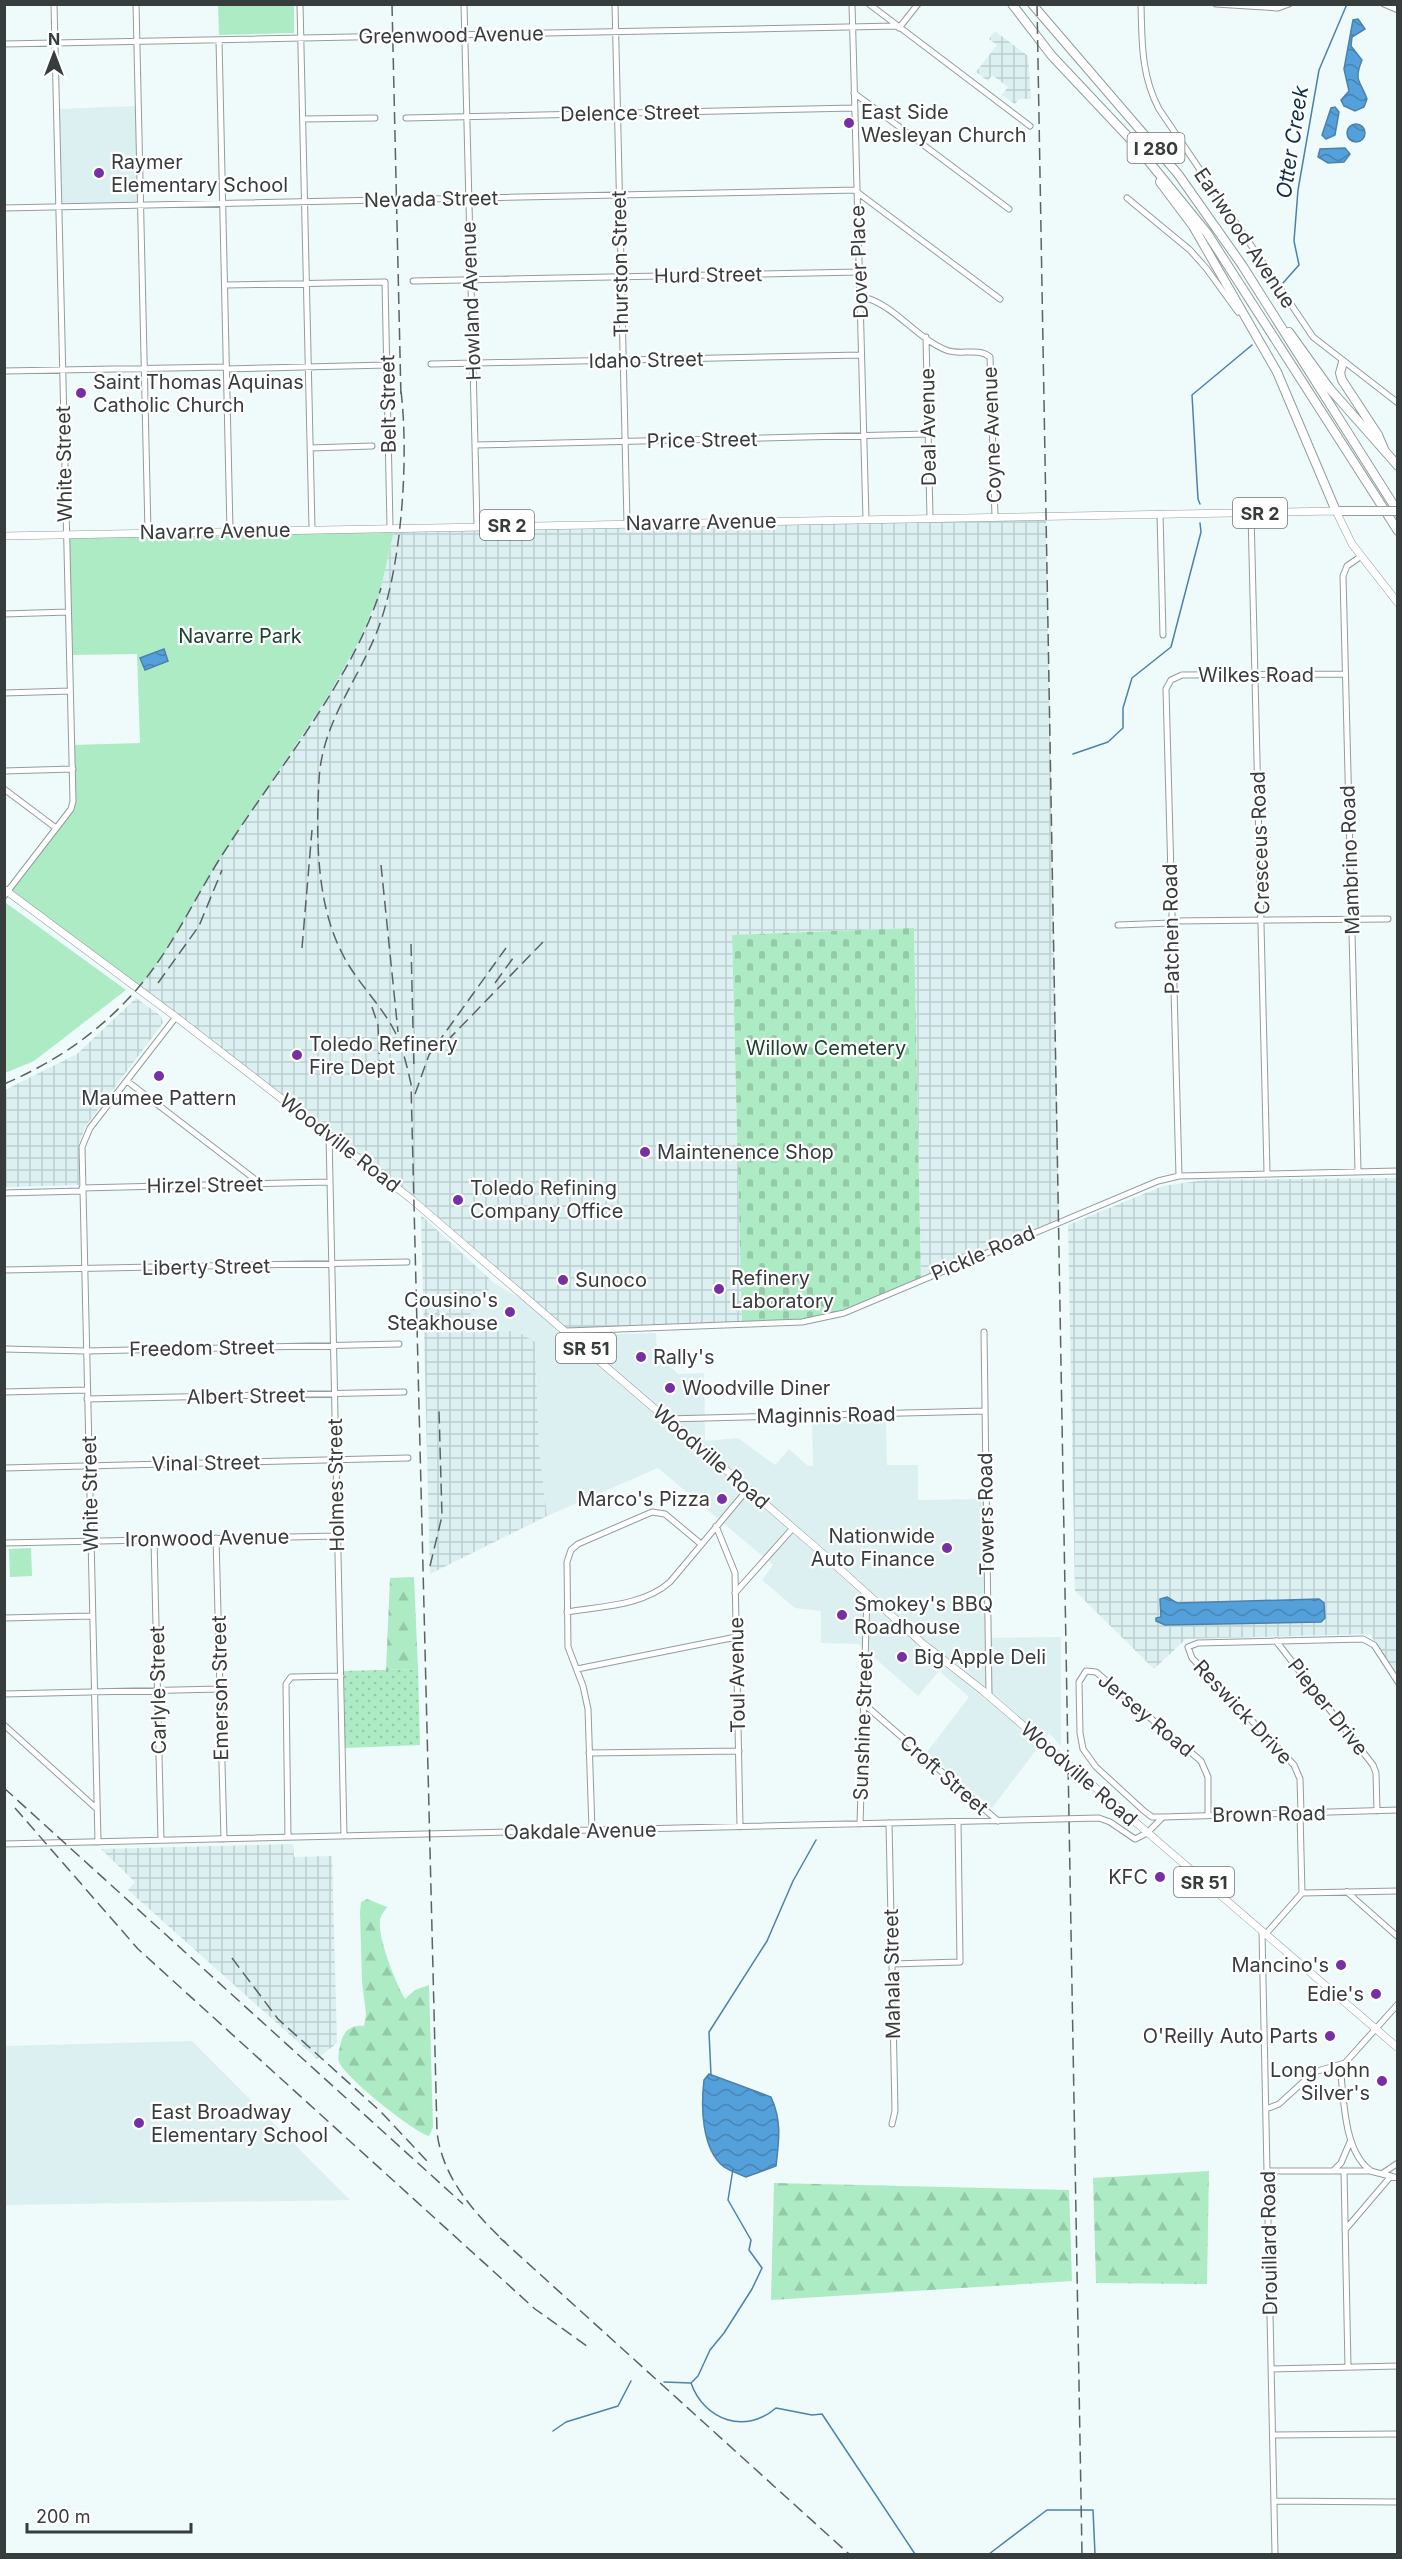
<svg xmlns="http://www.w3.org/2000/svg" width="1402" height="2559" font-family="Inter,sans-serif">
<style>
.built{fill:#dcf0f1}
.industrial{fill:url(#industrial-grid)}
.grass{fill:url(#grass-dots)}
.forest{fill:url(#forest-firs)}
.cemetery{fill:url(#cemetery-stones)}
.green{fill:#acebc3}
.water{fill:url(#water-waves);stroke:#4b82ab;stroke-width:1.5}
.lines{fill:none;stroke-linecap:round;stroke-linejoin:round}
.stream{stroke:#4b82ab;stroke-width:1.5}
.minor-casing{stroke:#929d9d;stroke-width:7}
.major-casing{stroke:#929d9d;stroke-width:8}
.highway-casing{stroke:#929d9d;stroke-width:10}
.minor{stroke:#fff;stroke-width:5}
.major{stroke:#fff;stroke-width:7}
.highway{stroke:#fff;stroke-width:8}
.rail{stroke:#5c6262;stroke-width:1.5;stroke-dasharray:12 6;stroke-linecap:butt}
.highway-bridge-casing{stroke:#929d9d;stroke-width:10;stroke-linecap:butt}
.highway-bridge{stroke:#fff;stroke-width:8}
.poi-dot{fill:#7730a4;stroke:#fff;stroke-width:2}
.labels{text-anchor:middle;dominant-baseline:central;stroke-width:4.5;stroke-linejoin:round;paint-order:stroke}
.shield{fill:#fff;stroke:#737676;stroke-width:1.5}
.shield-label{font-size:18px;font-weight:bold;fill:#373c3c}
.street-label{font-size:20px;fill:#373c3c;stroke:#fff}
.poi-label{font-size:20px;fill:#373c3c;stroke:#fff;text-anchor:start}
.park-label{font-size:20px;fill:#1d422d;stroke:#fff}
.water-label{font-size:21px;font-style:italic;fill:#0e2f47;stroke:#fff}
</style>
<defs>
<pattern id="industrial-grid" width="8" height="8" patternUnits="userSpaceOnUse" patternTransform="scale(1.5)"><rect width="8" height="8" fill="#dcf0f1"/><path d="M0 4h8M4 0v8" fill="none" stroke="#bdcfd0"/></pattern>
<pattern id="grass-dots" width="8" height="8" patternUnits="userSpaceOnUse" patternTransform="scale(1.5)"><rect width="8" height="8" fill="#acebc3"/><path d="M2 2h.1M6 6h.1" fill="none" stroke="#95caa8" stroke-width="1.8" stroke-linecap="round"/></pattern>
<pattern id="forest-firs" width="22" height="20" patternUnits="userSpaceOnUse" patternTransform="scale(1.5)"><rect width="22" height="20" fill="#acebc3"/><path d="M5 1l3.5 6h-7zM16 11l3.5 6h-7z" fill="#95caa8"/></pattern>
<pattern id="cemetery-stones" width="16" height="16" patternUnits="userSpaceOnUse" patternTransform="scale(1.5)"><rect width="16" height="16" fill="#acebc3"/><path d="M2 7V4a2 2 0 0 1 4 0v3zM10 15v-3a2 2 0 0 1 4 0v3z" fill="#95caa8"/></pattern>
<pattern id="water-waves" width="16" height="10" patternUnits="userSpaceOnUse" patternTransform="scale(1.5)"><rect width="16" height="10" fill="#54a0db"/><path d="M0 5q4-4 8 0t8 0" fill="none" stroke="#4684b3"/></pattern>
</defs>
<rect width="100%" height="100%" fill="#effafb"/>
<path class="built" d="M138,106L140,205L58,207L57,109Z
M494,1283L583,1335L656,1333L657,1353L678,1374L704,1373L705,1441L738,1438L775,1465L789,1449L808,1466H813L812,1422L886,1421L887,1465H918V1500L983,1499L985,1638L1061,1637V1746L1049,1733L992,1808L927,1752L969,1697L939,1671L918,1696L859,1644L821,1643V1611L795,1608L762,1580L773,1565L658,1468L547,1516L539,1448L535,1342L462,1332L468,1318Z
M192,2041L350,2200L5,2205V2046Z"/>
<path class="industrial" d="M995,31L1028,56L1031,99H1019L1015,104L1002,95L1008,87L992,75L988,81L976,72L997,45L989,39Z
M1046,516L1059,1221L921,1280L914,928L732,935L742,1325L567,1331L415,1202L139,988L163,956L219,860L358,643L380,592L395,527Z
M136,998L161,1016L163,1023L85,1127L79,1144V1185L5,1187V1090L77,1054Z
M1397,1178V1678L1370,1634L1186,1639L1154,1669L1075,1591L1068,1225L1163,1186L1204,1180Z
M421,1215L494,1283L468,1318L463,1332L516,1331L535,1342L539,1448L547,1516L430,1574Z
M293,1844L294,1857L332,1856L337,2043L317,2059L128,1890L135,1882L101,1849Z"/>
<path class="grass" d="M418,1669L420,1745L345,1748L344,1671Z"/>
<path class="forest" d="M414,1577L418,1669L386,1670L390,1578Z
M367,1899L387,1907C385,1910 381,1915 380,1919C377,1937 396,1984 405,1999L415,1990L429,1985L433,2127L429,2136C412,2131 346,2078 339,2062C337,2056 340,2046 342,2039C345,2029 354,2025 364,2026L366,2014L362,1982L360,1912L361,1902Z
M1209,2171L1207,2284L1096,2283L1093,2178Z
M774,2183L1069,2190L1072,2281L771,2300Z"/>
<path class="cemetery" d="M914,928L921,1280L844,1313L822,1319L742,1325L732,935Z"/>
<path class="green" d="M218,5H294V33L219,35Z
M395,527L380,592L358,643L326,699L219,860L163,956L139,988L8,891L71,809L72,745L140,743L137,654L69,655L66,534Z
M6,903L126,990L34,1061L5,1073Z
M31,1548L32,1576L10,1577L9,1549Z"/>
<path class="water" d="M1358,19L1365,29L1352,37L1351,46L1362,60C1353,82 1361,81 1367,99L1364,107L1355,111L1344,106L1341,100L1349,91L1344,69L1353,20Z
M1335,107L1339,112L1335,135L1326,139L1322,135L1331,108Z
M1347 133a9 9 0 1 1 18 0a9 9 0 1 1-18 0Z
M1345,148L1350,154L1344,162L1328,163L1318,157L1320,149Z
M164,649L168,661L145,670L140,658Z
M1167,1597L1177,1603L1319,1599L1324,1603L1325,1618L1321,1622L1165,1625L1156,1621V1618L1161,1617L1160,1599Z
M709,2074L771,2097C782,2121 779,2140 776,2166L746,2177C739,2174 730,2171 724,2167C701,2149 701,2105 704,2080Z"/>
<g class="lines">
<path class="stream" d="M1283,283L1299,265L1294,241L1298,190L1319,70L1347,4
M1200,504L1198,499L1192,395L1252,345
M1073,754L1108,742L1123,728V708L1132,678L1171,647L1201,532L1200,523
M711,2075L709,2032L767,1941L793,1881L816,1840
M664,2382L691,2383L698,2376L710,2350L724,2333L752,2289L762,2268L749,2250L751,2240L728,2200L733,2169
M691,2383C704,2420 745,2435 776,2408L812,2415L822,2414L915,2554
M553,2431L566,2422L618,2406L631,2381
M989,2554L1047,2510H1093L1095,2554"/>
<g class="minor-casing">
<path id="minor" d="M136,4L148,532
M300,4L312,528
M464,4L477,525
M615,4L627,523
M852,4L866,519
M869,4L1030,126
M1141,4C1142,42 1141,75 1159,109L1313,337L1398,403
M1216,4L1278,8L1289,4
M1384,4L1398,10
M899,28L918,4
M219,40L230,530
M4,44L897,26
M854,93L1009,209
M406,118L854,108
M303,119L375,118
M857,192L1000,299
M1127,198L1190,250L1206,268L1238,312
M4,208L857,190
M413,281L859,272
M225,285L385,282L390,527
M860,296C895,304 914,337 946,350C960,356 978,347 990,357L995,517
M926,337L930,518
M431,364L861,355
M226,369L387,365
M4,371L226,367
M475,445L928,434
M310,448L372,446
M1251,513L1267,1172
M1160,514L1163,635
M4,614L68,612
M4,693L70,691
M4,771L73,769
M4,789L56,828
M4,896L71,809L73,801L54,4
M1171,921L1388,919
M1118,925L1171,923
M127,1081L261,1184
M329,1134L344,1836
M1358,1171L1343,576L1347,566L1360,557
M1179,1176L1166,689L1171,680L1182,675L1345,674
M82,1188L329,1182
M4,1193L82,1191
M4,1270L407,1262
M567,1331L802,1322L844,1313L1158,1181L1179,1176L1398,1171
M984,1332L989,1696
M4,1349L86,1351L399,1344
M4,1392L87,1390
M87,1399L404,1392
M667,1419L985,1411
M4,1468L408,1458
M716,1526L735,1573L740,1827
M216,1538L224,1839
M154,1540L161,1840
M4,1543L337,1536
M735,1593L793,1528
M567,1612C601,1606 643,1606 670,1582L748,1489
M4,1618L92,1616
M1276,1641L1373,1765L1376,1773L1377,1811
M577,1669L736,1637
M4,1694L220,1689
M864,1704L998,1821
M4,1725L97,1809
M589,1753L739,1751
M1301,1813L1300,1779L1294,1765L1192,1658L1188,1647L1198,1643L1363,1639L1374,1645L1398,1682
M1162,1817H1152L1144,1811L1096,1767L1083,1749L1080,1733L1079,1682L1086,1671L1096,1672L1201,1761L1208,1777V1815
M889,1823L895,2111L892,2124
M860,1824L867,1594
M592,1830L588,1709L583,1686L568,1647L567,1562L571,1550L578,1544L652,1512L665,1514L701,1544
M288,1837L286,1684L291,1677L341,1676
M98,1842L82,1147L90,1128L176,1017
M4,1844L1099,1818L1110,1822L1135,1839L1147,1833L1163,1817L1398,1810
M1347,1892L1398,1937
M1302,1893L1398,1891
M1262,1932L1275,2554
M1265,1935L1302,1893L1300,1813
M892,1964L960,1962L958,1822
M1340,2065C1344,2097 1343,2150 1370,2170
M1266,2109L1279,2104L1314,2072L1345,2063L1398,2004
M1334,2170L1341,2163L1350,2142
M1267,2171H1370L1398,2178
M1344,2171L1348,2367
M1383,2173L1398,2163
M1345,2230L1391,2176
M1271,2369L1398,2366
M1273,2435L1398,2434
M1274,2501L1398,2502"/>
</g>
<g class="major-casing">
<path id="major" d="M4,536L1336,511L1352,544L1398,603
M4,889L176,1017L410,1198L813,1545L922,1643L982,1690L1398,2048"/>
</g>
<g class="highway-casing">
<path id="highway" d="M1012,4L1052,56L1133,142L1207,233L1398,531
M1032,4L1178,174L1242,265L1398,512
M1160,182L1193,226L1277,372L1336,511H1374
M1289,332L1330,389L1398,466
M1343,362L1340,373L1342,380L1378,435L1384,449"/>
</g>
<use href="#minor" class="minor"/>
<use href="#major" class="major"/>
<use href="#highway" class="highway"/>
<path class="rail" d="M392,4L401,398
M1037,4L1082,2554
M401,391C409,458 402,565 378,629C358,681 322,722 319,780C316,835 316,903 342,953C356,982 381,1004 395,1032C403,1049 407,1066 411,1084L437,2132C442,2177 474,2213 506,2243
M381,865L398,1032
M411,944L414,1070
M302,948L312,830
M158,983L199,926L222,870
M495,983L516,954
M372,1007L378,1025L380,1074
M447,1041L543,942
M4,1084C51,1064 92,1037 127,1000C167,959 189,908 219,860C271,777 353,681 381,588
M415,1094L429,1055L506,948
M430,1566L442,1516L439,1411
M4,1788L463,2204
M15,1808L138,1949L535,2309L591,2349
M232,1958L278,2019L381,2112L427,2161
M500,2238L849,2554"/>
<g class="highway-bridge-casing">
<path id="highway-bridge" d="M1374,511H1398"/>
</g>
<use href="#highway-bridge" class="highway-bridge"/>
</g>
<g class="poi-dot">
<circle cx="849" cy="123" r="6"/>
<circle cx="99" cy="173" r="6"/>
<circle cx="81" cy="393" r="6"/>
<circle cx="297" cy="1055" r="6"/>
<circle cx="159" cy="1076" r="6"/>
<circle cx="645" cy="1152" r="6"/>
<circle cx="458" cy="1200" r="6"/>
<circle cx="563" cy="1280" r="6"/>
<circle cx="719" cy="1289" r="6"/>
<circle cx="510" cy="1312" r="6"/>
<circle cx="641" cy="1357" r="6"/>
<circle cx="670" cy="1388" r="6"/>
<circle cx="722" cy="1499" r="6"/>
<circle cx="947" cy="1548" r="6"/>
<circle cx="842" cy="1615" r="6"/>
<circle cx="902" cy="1657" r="6"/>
<circle cx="1160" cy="1877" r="6"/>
<circle cx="1341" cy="1965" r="6"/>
<circle cx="1376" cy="1994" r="6"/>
<circle cx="1330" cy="2036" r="6"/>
<circle cx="1382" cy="2081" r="6"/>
<circle cx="139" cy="2123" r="6"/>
</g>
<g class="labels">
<g class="shield">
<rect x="1127.5" y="133" width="57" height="30" rx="4.5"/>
<rect x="1233" y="498" width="54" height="30" rx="4.5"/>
<rect x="480" y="510" width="54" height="30" rx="4.5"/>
<rect x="556" y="1333" width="60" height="30" rx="4.5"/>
<rect x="1174" y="1867" width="60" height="30" rx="4.5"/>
</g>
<g class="shield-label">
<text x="1156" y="148">I 280</text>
<text x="1260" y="513">SR 2</text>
<text x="507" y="525">SR 2</text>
<text x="586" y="1348">SR 51</text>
<text x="1204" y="1882">SR 51</text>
</g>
<g class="street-label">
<text transform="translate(451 35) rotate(-1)">Greenwood Avenue</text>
<text transform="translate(630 113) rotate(-1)">Delence Street</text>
<text transform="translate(431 199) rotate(-1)">Nevada Street</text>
<text transform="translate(1245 238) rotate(56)">Earlwood Avenue</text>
<text transform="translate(859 262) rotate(-92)">Dover Place</text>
<text transform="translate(620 264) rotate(-91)">Thurston Street</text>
<text transform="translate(708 275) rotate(-1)">Hurd Street</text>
<text transform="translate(471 301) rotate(-92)">Howland Avenue</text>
<text transform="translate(646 360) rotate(-1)">Idaho Street</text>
<text transform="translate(388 404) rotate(-91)">Belt Street</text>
<text transform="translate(928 427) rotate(-91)">Deal Avenue</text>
<text transform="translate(992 435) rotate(-92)">Coyne Avenue</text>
<text transform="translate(702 440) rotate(-1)">Price Street</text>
<text transform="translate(64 464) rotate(-91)">White Street</text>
<text transform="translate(701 522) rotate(-1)">Navarre Avenue</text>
<text transform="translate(215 531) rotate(-1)">Navarre Avenue</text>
<text x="1256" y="675">Wilkes Road</text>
<text transform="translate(1260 843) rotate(-92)">Cresceus Road</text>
<text transform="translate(1350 860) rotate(-92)">Mambrino Road</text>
<text transform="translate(1171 929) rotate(-91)">Patchen Road</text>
<text transform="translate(340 1143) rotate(38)">Woodville Road</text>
<text transform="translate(205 1185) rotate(-1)">Hirzel Street</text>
<text transform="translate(983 1253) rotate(-23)">Pickle Road</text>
<text transform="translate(206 1267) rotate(-1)">Liberty Street</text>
<text transform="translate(202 1348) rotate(-1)">Freedom Street</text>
<text transform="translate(246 1396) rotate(-1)">Albert Street</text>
<text transform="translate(826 1415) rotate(-1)">Maginnis Road</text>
<text transform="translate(711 1457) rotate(41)">Woodville Road</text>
<text transform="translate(206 1463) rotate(-1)">Vinal Street</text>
<text transform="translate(336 1485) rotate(-91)">Holmes Street</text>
<text transform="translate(90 1494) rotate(-91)">White Street</text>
<text transform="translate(986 1514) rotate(-91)">Towers Road</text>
<text transform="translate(207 1538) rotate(-1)">Ironwood Avenue</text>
<text transform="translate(737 1675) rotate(-91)">Toul Avenue</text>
<text transform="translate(220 1688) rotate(-91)">Emerson Street</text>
<text transform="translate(158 1690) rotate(-91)">Carlyle Street</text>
<text transform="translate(1328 1707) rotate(52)">Pieper Drive</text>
<text transform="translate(1243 1712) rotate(47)">Reswick Drive</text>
<text transform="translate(1146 1715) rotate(40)">Jersey Road</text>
<text transform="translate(863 1726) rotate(-88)">Sunshine Street</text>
<text transform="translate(1079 1774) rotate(41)">Woodville Road</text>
<text transform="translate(944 1775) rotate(41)">Croft Street</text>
<text transform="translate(1269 1814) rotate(-1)">Brown Road</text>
<text transform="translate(580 1831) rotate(-1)">Oakdale Avenue</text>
<text transform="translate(892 1974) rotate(-91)">Mahala Street</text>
<text transform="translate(1269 2243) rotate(-91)">Drouillard Road</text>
</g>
<g class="poi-label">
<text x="861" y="112">East Side<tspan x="861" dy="23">Wesleyan Church</tspan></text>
<text x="111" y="162">Raymer<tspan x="111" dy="23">Elementary School</tspan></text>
<text x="93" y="382">Saint Thomas Aquinas<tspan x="93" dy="23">Catholic Church</tspan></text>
<text x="309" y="1044">Toledo Refinery<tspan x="309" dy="23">Fire Dept</tspan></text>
<text x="159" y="1098" text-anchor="middle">Maumee Pattern</text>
<text x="657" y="1152">Maintenence Shop</text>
<text x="470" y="1188">Toledo Refining<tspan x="470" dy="23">Company Office</tspan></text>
<text x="731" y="1278">Refinery<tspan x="731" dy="23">Laboratory</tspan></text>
<text x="575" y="1280">Sunoco</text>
<text x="498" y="1300" text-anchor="end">Cousino's<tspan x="498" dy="23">Steakhouse</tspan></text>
<text x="653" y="1357">Rally's</text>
<text x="682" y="1388">Woodville Diner</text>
<text x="710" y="1499" text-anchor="end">Marco's Pizza</text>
<text x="935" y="1536" text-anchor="end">Nationwide<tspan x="935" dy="23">Auto Finance</tspan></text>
<text x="854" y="1604">Smokey's BBQ<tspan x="854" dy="23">Roadhouse</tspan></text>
<text x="914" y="1657">Big Apple Deli</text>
<text x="1148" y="1877" text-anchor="end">KFC</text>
<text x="1329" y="1965" text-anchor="end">Mancino's</text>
<text x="1364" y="1994" text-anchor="end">Edie's</text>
<text x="1318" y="2036" text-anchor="end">O'Reilly Auto Parts</text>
<text x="1370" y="2070" text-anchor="end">Long John<tspan x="1370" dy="23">Silver's</tspan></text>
<text x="151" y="2112">East Broadway<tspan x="151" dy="23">Elementary School</tspan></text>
</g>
<g class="park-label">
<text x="240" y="636">Navarre Park</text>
<text x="826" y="1048">Willow Cemetery</text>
</g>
<g class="water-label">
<text transform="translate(1292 142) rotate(-81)">Otter Creek</text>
</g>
</g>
<rect width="1402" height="2559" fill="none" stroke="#373c3c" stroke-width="12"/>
<g transform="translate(54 54)" stroke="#ffffff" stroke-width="4.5" paint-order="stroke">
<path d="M0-4.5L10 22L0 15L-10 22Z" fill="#373c3c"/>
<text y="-9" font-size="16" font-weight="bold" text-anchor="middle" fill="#373c3c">N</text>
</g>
<path d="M27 2523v9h164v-9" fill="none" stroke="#373c3c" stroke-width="3"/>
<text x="36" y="2523" font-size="18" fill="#373c3c" stroke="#ffffff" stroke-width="4.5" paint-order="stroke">200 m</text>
</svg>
